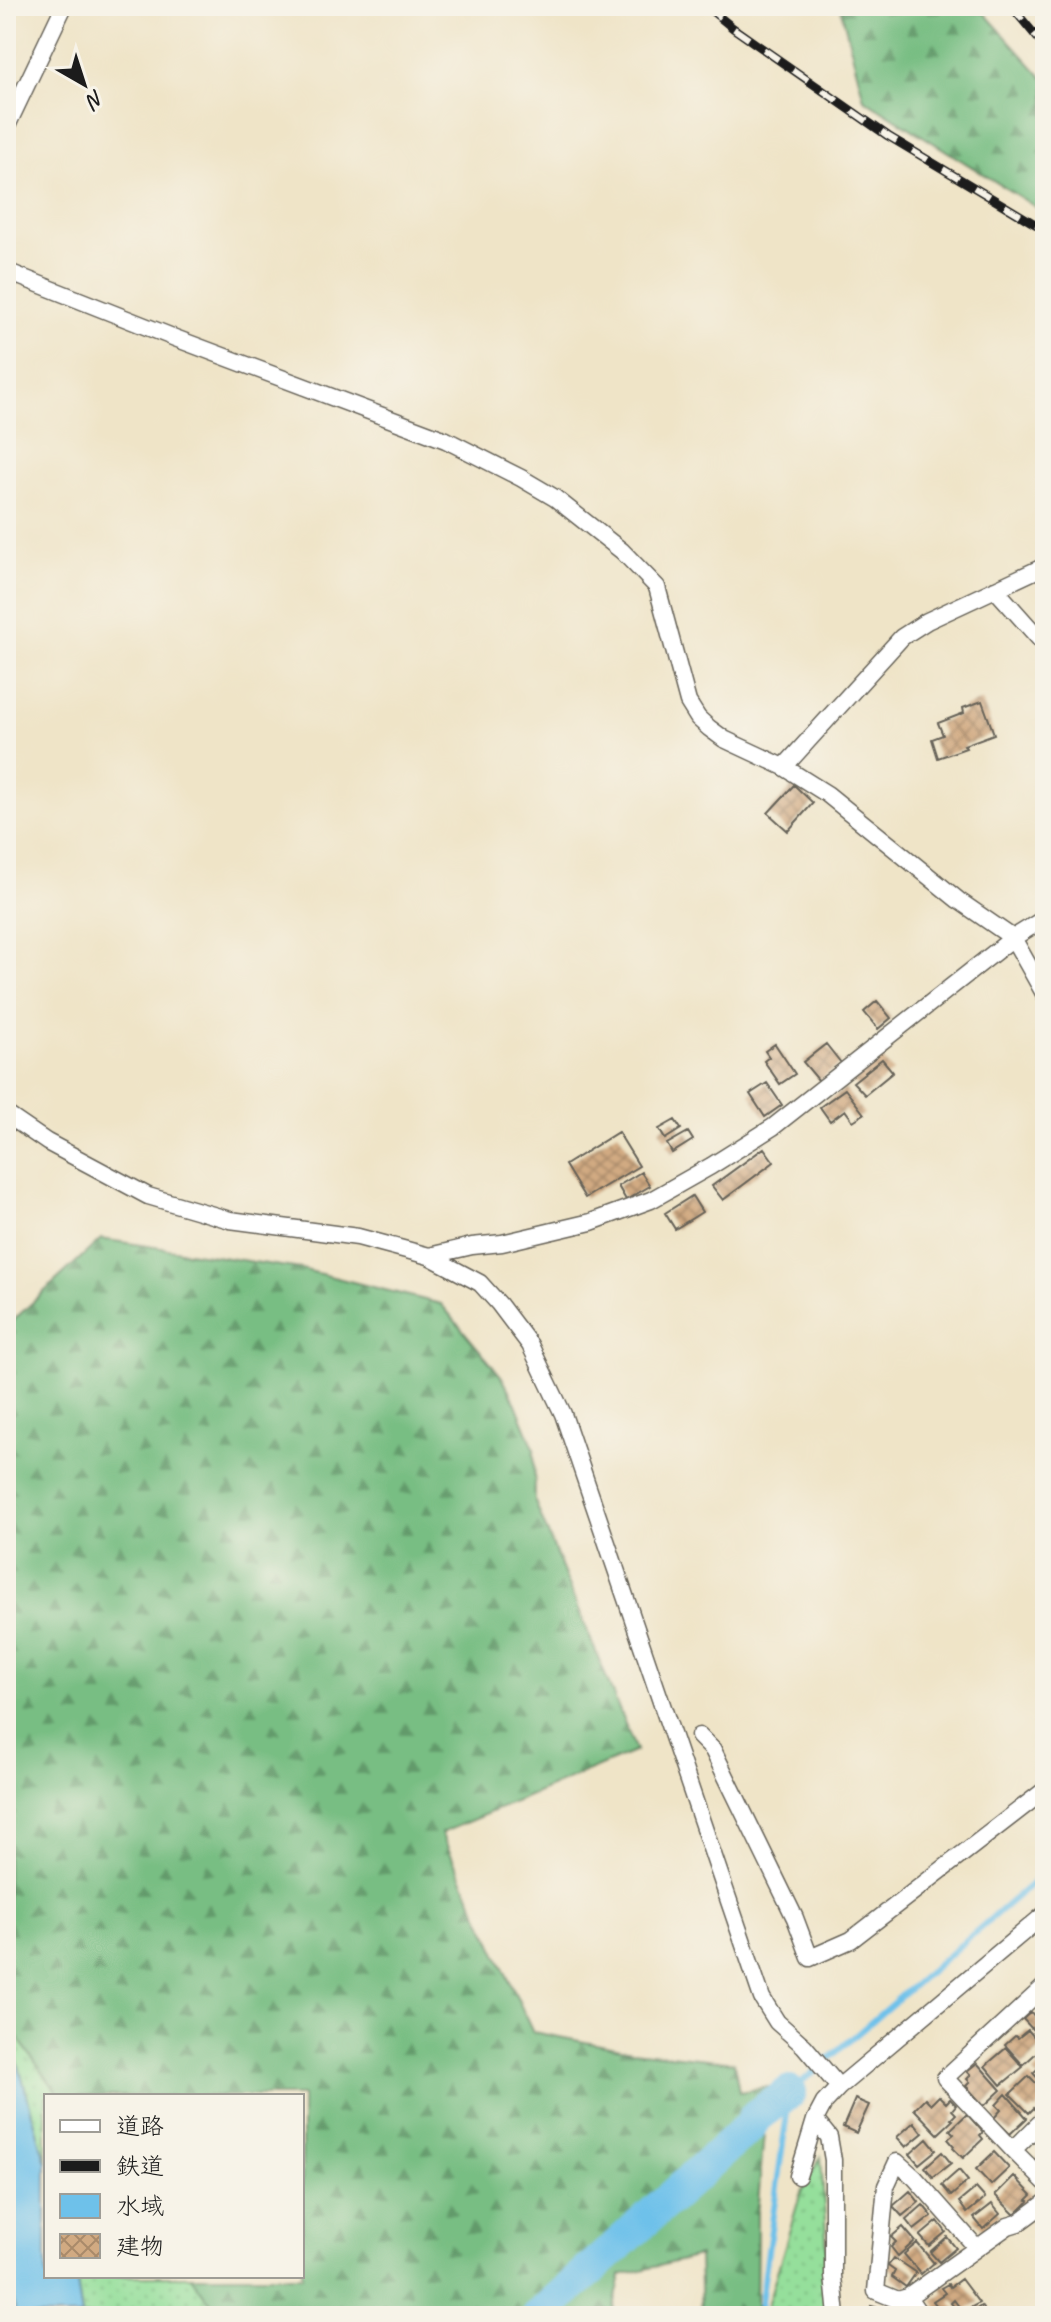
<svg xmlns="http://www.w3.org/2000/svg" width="1051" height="2322" font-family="Caveat,'Klee One',sans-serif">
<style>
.grass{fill:url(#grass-dots);stroke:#587e5c;stroke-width:2}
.forest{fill:url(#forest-firs);stroke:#4a6d50;stroke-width:2}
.sand{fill:url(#sand-dots);stroke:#857b5d;stroke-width:2}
.water{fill:#6ec1ea;stroke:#456e83;stroke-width:2}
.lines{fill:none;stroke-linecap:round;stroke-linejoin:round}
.stream{stroke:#6ec1ea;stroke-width:6}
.river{stroke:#6ec1ea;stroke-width:34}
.building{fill:url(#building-cross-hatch)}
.street-casing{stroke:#666258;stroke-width:19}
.street{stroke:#fff;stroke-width:16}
.rail-casing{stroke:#1c1c1c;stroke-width:9}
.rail{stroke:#f7f3e8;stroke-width:6;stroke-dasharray:18;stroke-linecap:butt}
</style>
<defs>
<pattern id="grass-dots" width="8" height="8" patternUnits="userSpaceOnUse" patternTransform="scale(2)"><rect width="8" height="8" fill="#95df9b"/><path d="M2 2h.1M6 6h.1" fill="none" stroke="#80bf85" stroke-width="1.8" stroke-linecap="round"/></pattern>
<pattern id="forest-firs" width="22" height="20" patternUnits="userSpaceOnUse" patternTransform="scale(2)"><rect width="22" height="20" fill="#78be83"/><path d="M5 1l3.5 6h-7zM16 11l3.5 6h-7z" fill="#629a6a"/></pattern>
<pattern id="sand-dots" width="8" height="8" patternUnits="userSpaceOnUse" patternTransform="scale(2)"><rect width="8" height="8" fill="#eeda9e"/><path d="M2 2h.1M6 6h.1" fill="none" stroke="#ccba88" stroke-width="1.8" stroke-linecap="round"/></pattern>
<pattern id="building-cross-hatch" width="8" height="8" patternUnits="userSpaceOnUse" patternTransform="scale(2)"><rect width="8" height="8" fill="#d1aa82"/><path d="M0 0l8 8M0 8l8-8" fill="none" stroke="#a98a6a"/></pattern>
</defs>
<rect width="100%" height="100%" fill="#f7f3e8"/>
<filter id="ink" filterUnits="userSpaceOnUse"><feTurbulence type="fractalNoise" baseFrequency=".0125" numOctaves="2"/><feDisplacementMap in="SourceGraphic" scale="16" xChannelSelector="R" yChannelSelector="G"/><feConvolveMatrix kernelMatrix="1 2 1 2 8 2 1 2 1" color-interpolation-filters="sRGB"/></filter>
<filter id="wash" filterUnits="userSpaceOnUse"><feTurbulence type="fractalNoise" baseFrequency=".006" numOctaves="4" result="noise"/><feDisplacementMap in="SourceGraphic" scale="32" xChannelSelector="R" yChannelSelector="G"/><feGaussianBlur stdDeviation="1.8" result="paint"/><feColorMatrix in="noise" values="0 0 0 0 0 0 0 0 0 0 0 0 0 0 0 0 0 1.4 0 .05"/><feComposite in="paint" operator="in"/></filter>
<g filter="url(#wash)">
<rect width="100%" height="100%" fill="#efe4c7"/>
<path class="grass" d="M7,2023L60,2096H46V2163Z
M821,2157L831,2316H764L801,2192Z
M76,2276H191L220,2316H82Z"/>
<path class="forest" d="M840,6H978L1045,80V213L864,99Z
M101,1239L301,1269L441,1304L502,1377L516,1404L534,1448L535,1502L636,1751L441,1833L533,2032L632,2051L734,2062L739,2092L768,2087L757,2215L756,2316H701L699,2256L621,2275L612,2316H220L191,2276H302V2096H60L7,2023L6,1327Z"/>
<path class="sand" d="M6,2266L16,2316H6Z"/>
<path class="water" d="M6,2021L46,2163V2276H76L82,2316H16L6,2266Z"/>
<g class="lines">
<path class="stream" d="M759,2316L790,2092L1045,1872"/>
<path class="river" d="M539,2316L750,2126L756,2116L790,2092"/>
</g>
<g id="blocks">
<path class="building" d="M982,701L994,734L964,745L966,748L938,758L932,739L943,735L938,723L964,713L963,708Z
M794,785L813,803L788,831L768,813Z
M877,1001L891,1018L878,1029L864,1012Z
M775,1044L795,1074L780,1084L764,1061L769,1057L765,1051Z
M826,1044L841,1063L819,1081L803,1062Z
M882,1059L893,1072L865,1095L853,1082Z
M767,1083L782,1105L765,1117L750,1094Z
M845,1089L864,1114L853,1121L845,1110L830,1121L820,1107Z
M675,1120L681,1129L665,1139L659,1129Z
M618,1132L639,1166L585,1198L565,1165Z
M688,1132L693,1140L672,1153L667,1144Z
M764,1148L774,1162L723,1200L712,1186Z
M641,1172L650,1186L626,1200L618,1186Z
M692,1196L702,1212L675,1229L665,1213Z
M1031,2012L1039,2022L1045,2016V2043L1023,2019Z
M1028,2030L1043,2047L1023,2065L1005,2045L1015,2036L1018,2038Z
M1006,2048L1023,2067L1001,2085L985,2066Z
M1045,2062V2086L1033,2073Z
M977,2063L1001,2090L984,2106L966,2086L970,2082L967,2079L971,2075L967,2071Z
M1029,2076L1045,2092V2101L1036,2110L1034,2108L1029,2113L1010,2094Z
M1006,2094L1027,2118L1010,2134L994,2118L1001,2110L996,2105Z
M939,2096L946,2103L950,2099L956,2105L952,2110L956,2114L951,2119L953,2120L938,2134L914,2109L925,2098L931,2104Z
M855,2099L869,2105L856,2133L843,2127Z
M967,2114L983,2132L980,2135L983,2139L963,2158L953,2148L954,2146L948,2139L954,2134L950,2130Z
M914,2122L923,2133L906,2147L897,2137Z
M927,2139L936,2150L919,2164L910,2154Z
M1045,2150V2168L1036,2159Z
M942,2152L951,2163L933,2177L925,2167Z
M994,2152L1009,2168L991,2185L976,2169Z
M959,2170L968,2181L951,2196L942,2185Z
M1014,2176L1032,2195L1027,2200L1029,2201L1015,2215L995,2195Z
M976,2188L985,2198L967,2213L959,2202Z
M910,2191L919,2202L902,2216L893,2206Z
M992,2204L1000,2214L983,2229L974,2218Z
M923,2205L932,2216L914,2230L906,2220Z
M938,2221L946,2232L929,2246L920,2236Z
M903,2227L915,2241L898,2256L891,2247L896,2242L891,2237Z
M947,2237L956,2248L939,2262L930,2252Z
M917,2243L934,2263L921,2274L904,2254Z
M894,2258L916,2273L906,2287L892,2277L895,2271L888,2266Z
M961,2279L979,2303L963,2312L954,2300L951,2303L958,2312L955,2314L956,2316H935L931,2310L937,2306L933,2301L945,2293L941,2288L948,2284L950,2287Z
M871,2306L886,2310L885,2316H869Z
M981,2306L988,2316H967Z"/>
</g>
</g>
<g filter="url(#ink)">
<use href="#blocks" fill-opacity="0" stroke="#666258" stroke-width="2"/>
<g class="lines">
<g class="street-casing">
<path id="street" d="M6,128L64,6
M6,271L175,338L446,440L521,478L555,498L622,551L657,587L688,702L698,718L709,728L724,739L784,767L827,794L958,900L1013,938L1045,995
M995,589L1045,645
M784,767L902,637L927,621L1045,566
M6,1114L47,1142L148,1196L230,1220L358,1237L429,1256L472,1246L502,1243L591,1222L651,1200L711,1166L773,1127L1013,938L1045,918
M429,1256L480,1283L499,1304L530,1345L563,1414L762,1998L777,2022L804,2046L839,2087
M699,1736L713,1750L795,1918L810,1958L851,1940L1045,1790
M1045,1986L945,2078L1013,2150L1045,2118
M815,2120L829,2137L833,2160V2276L837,2316
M1013,2150L1045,2182
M798,2176L815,2120L824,2103L839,2087L1045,1914
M908,2297L1008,2226L1018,2223L1045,2203
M921,2316L908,2297L898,2300L876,2291L886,2186L897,2162L915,2178L977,2248"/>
</g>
<use href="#street" class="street"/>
<g class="rail-casing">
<path id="rail" d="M706,6L733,28L888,136L1045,230
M1011,6L1045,47"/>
</g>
<use href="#rail" class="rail"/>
</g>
</g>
<rect width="1051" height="2322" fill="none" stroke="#f7f3e8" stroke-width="32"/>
<rect x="44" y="2094" width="260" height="184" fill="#f7f3e8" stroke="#9f9d96" stroke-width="2"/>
<rect x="60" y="2120" width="40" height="12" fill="#ffffff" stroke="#9f9d96" stroke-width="2"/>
<text x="116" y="2134" font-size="24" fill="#1c1c1c">道路</text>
<rect x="60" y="2160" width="40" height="12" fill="#1c1c1c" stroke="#9f9d96" stroke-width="2"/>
<text x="116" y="2174" font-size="24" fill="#1c1c1c">鉄道</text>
<rect x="60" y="2194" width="40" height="24" fill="#6ec1ea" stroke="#9f9d96" stroke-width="2"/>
<text x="116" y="2214" font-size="24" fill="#1c1c1c">水域</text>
<rect x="60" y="2234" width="40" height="24" fill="url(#building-cross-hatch)" stroke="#9f9d96" stroke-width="2"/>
<text x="116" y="2254" font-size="24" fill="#1c1c1c">建物</text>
<g transform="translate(84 84) rotate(141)" stroke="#f7f3e8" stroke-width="6" paint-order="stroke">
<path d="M0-6L14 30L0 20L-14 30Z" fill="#1c1c1c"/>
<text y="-12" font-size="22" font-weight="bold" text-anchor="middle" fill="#1c1c1c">N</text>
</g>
</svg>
